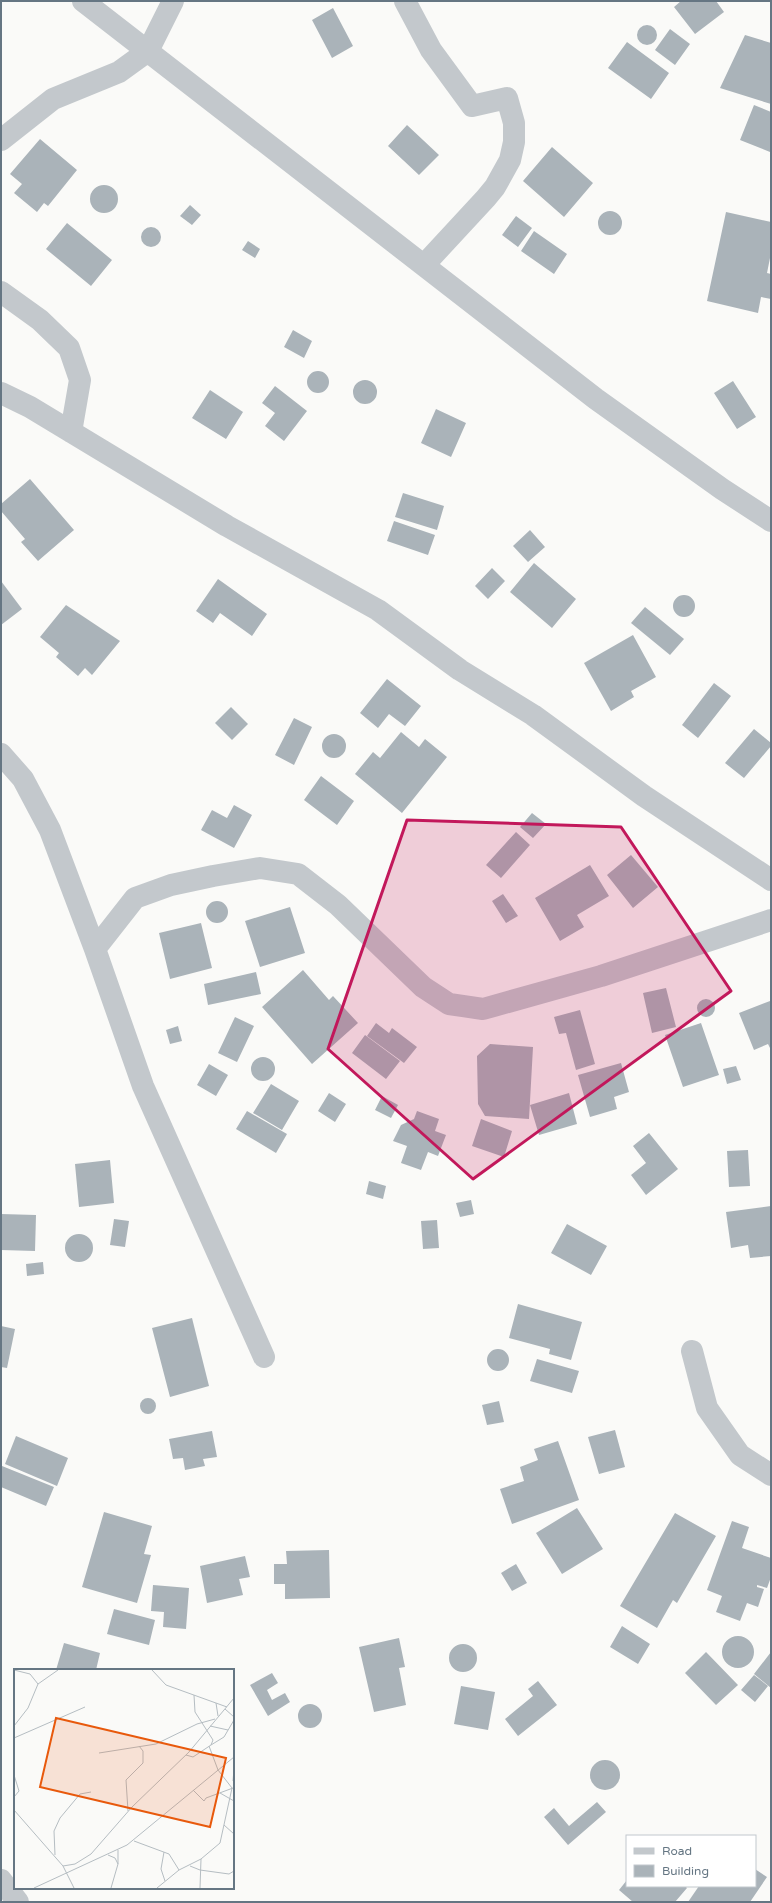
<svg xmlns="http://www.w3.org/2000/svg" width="772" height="1903" font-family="'Varela Round',sans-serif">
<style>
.building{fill:#aab3b9}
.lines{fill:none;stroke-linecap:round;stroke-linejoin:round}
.minor{stroke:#c3c8cc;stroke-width:22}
.marked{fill:#c2185b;fill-opacity:0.2;stroke:#c2185b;stroke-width:3;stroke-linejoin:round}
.inset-road{fill:none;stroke:#b5bdc2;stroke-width:1}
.view{fill:#e8590c;fill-opacity:0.15;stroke:#e8590c;stroke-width:2}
.inset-edge{fill:none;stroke:#657683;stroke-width:2}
</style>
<rect width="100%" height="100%" fill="#fafaf8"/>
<path class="building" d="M681,1H716L724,12L695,34L674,7Z
M333,8L353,46L332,58L312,20Z
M637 35a10 10 0 1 1 20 0a10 10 0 1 1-20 0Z
M670,29L690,44L675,65L655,50Z
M745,35L771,43V104L720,88Z
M627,42L669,73L651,99L608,68Z
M754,105L771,112L770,152L740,140Z
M407,125L439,155L419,175L388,146Z
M40,139L77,170L48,206L44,203L37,212L14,193L22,184L10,174Z
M552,147L593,183L564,217L523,181Z
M90 199a14 14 0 1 1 28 0a14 14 0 1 1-28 0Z
M190,205L201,215L192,225L180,216Z
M598 223a12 12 0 1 1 24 0a12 12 0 1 1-24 0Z
M726,212L771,222V253L767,273L771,274V299L761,297L758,313L707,301Z
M516,216L532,228L518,247L502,235Z
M67,223L112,260L91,286L46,249Z
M141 237a10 10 0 1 1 20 0a10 10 0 1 1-20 0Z
M534,231L567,254L554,274L521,251Z
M248,241L260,249L255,258L242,250Z
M293,330L312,341L304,358L284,347Z
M307 382a11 11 0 1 1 22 0a11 11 0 1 1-22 0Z
M353 392a12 12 0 1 1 24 0a12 12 0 1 1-24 0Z
M733,381L756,417L737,429L714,393Z
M275,386L307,411L284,441L265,426L275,413L262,403Z
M210,390L243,412L226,439L192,418Z
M436,409L466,423L451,457L421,443Z
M30,479L74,530L38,561L21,542L25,539L1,511V504Z
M403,493L444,506L437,530L395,517Z
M394,521L435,535L428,555L387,541Z
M530,530L545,547L528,562L513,546Z
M534,563L576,599L552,628L510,592Z
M492,568L505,581L488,599L475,586Z
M218,579L267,614L252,636L220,613L213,623L196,611Z
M1,581L22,609L1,625Z
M673 606a11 11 0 1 1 22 0a11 11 0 1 1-22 0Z
M66,605L120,641L92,675L85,668L78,676L56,657L59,653L40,637Z
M645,607L684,639L670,655L631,623Z
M633,635L656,677L631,691L634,697L611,711L584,663Z
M387,679L421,706L405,726L389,714L378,728L360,713Z
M714,683L731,696L698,738L682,725Z
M231,707L248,724L232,740L215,723Z
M294,718L312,727L294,765L275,755Z
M754,729L771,743V746L744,778L725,763Z
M401,732L419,747L425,739L447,757L402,813L355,774L373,752L380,758Z
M322 746a12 12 0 1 1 24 0a12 12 0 1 1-24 0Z
M321,776L354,801L337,825L304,800Z
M234,805L252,815L234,848L201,830L212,810L227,818Z
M532,813L546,824L533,838L520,827Z
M516,832L530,845L501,878L486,865Z
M631,855L658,887L633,908L607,875Z
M590,865L609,896L577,915L584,927L560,941L535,898Z
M503,894L518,916L506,923L492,901Z
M206 912a11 11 0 1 1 22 0a11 11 0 1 1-22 0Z
M290,907L305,953L260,967L245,921Z
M201,923L212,968L170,979L159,933Z
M303,970L329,1000L333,996L358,1023L312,1064L262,1007Z
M256,972L261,994L208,1005L204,984Z
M666,988L676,1027L652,1033L643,993Z
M697 1008a9 9 0 1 1 18 0a9 9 0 1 1-18 0Z
M770,1001L771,1050L768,1044L754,1050L739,1013Z
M580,1010L595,1064L576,1070L566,1033L559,1034L554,1017Z
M235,1017L254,1026L237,1062L218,1053Z
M376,1023L389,1033L392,1028L417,1047L404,1063L367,1036Z
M701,1023L719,1075L683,1087L665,1035Z
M178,1026L182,1041L170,1044L166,1030Z
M365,1035L400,1061L386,1079L352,1053Z
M490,1044L533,1047L529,1119L485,1116L478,1104L477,1056Z
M251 1069a12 12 0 1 1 24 0a12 12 0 1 1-24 0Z
M621,1063L629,1092L614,1097L617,1109L590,1117L578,1075Z
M209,1064L228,1075L216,1096L197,1085Z
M736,1066L741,1080L727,1084L723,1069Z
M271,1084L299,1101L282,1130L253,1113Z
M329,1093L346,1104L335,1122L318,1111Z
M569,1093L577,1124L539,1135L530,1105Z
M382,1096L398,1105L391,1118L375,1110Z
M247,1111L287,1134L276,1153L236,1129Z
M417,1111L439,1119L435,1131L446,1135L438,1156L428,1152L421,1170L401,1163L407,1146L393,1141L401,1125L414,1119Z
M481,1119L512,1131L504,1157L472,1146Z
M649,1133L678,1169L646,1195L631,1175L646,1163L633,1146Z
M748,1150L750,1186L729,1187L727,1151Z
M110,1160L114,1203L79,1207L75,1164Z
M369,1181L386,1186L383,1199L366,1194Z
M471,1200L474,1214L460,1217L456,1203Z
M771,1206V1256L750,1258L748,1245L731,1248L726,1212Z
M1,1214L36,1215L35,1251L1,1250Z
M114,1219L129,1221L125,1247L110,1245Z
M437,1220L439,1248L423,1249L421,1221Z
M567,1224L607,1246L591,1275L551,1253Z
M65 1248a14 14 0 1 1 28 0a14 14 0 1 1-28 0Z
M43,1262L44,1274L27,1276L26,1264Z
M518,1304L582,1322L571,1360L549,1354L550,1349L509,1338Z
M192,1318L209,1386L170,1397L152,1328Z
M1,1326L15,1329L7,1368L1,1367Z
M487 1360a11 11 0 1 1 22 0a11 11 0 1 1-22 0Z
M537,1359L579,1371L572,1393L530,1381Z
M140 1406a8 8 0 1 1 16 0a8 8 0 1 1-16 0Z
M499,1401L504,1422L487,1425L482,1405Z
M615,1430L625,1467L599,1474L588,1437Z
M212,1431L217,1457L203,1459L205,1466L185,1470L183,1458L173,1459L169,1439Z
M16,1436L68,1458L57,1486L5,1464Z
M558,1441L579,1500L512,1524L500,1489L524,1481L520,1467L538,1460L534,1449Z
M2,1466L54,1487L46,1506L1,1487Z
M577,1508L603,1549L562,1574L536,1533Z
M104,1512L152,1526L144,1554L151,1555L137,1603L82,1587Z
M675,1513L716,1536L677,1603L673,1600L657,1628L620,1606Z
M732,1521L749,1527L742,1548L771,1558V1577L767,1588L757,1585V1587L764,1589L758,1607L747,1603L740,1621L716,1612L722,1596L707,1590Z
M329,1550L330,1598L285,1599V1584H274V1564H287L286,1551Z
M245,1556L250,1577L239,1579L243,1595L207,1603L200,1566Z
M516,1564L527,1583L512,1591L501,1573Z
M153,1585L189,1588L186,1629L163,1627L164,1612L151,1611Z
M114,1609L155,1620L149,1645L107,1634Z
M622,1626L650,1644L638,1664L610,1647Z
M722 1652a16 16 0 1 1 32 0a16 16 0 1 1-32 0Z
M399,1638L405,1667L399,1668L406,1705L374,1712L359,1647Z
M64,1643L100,1653L96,1670H56Z
M449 1658a14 14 0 1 1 28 0a14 14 0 1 1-28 0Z
M706,1652L738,1685L716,1705L685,1673Z
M771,1652V1688L754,1674Z
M272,1673L278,1683L267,1690L272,1700L285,1693L290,1702L268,1716L250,1685Z
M754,1675L768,1686L755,1702L741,1690Z
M538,1681L557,1705L518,1736L505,1719L533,1696L528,1689Z
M461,1686L495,1692L488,1730L454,1724Z
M298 1716a12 12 0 1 1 24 0a12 12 0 1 1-24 0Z
M590 1775a15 15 0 1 1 30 0a15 15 0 1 1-30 0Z
M597,1802L606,1812L568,1845L544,1817L554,1808L569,1826Z
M755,1869L767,1877L750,1902H688L699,1886H755Z
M627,1880V1886H685L687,1888L675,1902H633L619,1890Z"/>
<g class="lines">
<path class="minor" d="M83,1L596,399L722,489L771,521
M405,1L431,50L472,106L507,98L514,123V142L510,160L495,187L486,198L424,265
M1,140L53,99L119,72L148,51L173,1
M1,292L40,320L69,348L80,380L71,432
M1,393L30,407L227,526L378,610L460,670L533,715L644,796L771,880
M1,754L23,779L50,830L95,949L143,1086L264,1357
M95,949L135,898L171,885L213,876L260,868L298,874L338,905L423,987L449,1004L483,1009L601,976L771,920
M692,1351L707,1408L740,1455L771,1475
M1,1880L18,1902"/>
</g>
<path class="marked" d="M407,820L621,827L731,991L473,1179L328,1049Z"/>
<g transform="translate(14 1669)">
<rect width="220" height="220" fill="#fafaf8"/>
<path class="inset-road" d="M0,1L16,5L24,15M138,1L152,16L213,38M202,34L204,47M211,40L220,48M0,57L14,39L24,15L44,1M196,57L214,61M0,69L71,38M197,76L210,68L220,51M85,84L142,75L183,55L201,50M172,86L179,88L197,76L199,71L181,43L180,26M0,106L5,122L0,128M219,112L220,100M179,121L190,132L192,129L219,119M206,124L220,132M0,141L49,197L60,219M114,142L112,111L129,94V82L125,77M210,156L220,165M120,172L155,185L165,201M150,183L147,200L151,212M41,186L40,162L46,149L66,125L77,123M94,186L101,189L104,195M49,197L61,195L77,185L118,138L175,83L220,29M176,197L186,201L215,205L220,202M20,219L113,176L220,88M97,219L104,195V181M143,219L165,201L187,190L206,174L218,119L204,101L195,77M186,219L187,190"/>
<path class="view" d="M42,49L212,89L196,158L26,118Z"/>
<rect width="220" height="220" class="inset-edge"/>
</g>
<rect width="772" height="1903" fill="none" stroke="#657683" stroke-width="4"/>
<rect x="626" y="1835" width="130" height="52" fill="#ffffff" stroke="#c1c8cd"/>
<rect x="634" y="1848" width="20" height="6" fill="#c3c8cc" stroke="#c1c8cd"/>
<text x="662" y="1855" font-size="12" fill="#657683">Road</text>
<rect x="634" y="1865" width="20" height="12" fill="#aab3b9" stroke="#c1c8cd"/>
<text x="662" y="1875" font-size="12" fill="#657683">Building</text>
</svg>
